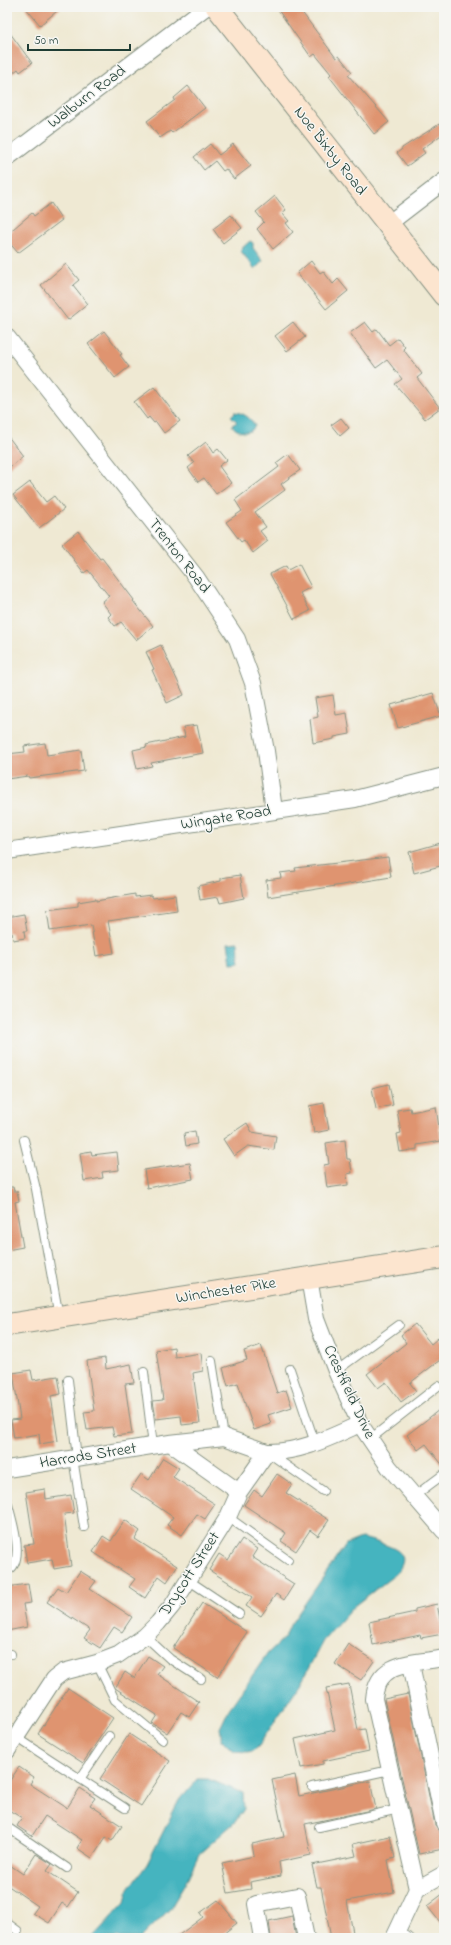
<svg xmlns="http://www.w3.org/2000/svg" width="451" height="1945" font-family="'Indie Flower',sans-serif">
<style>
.water{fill:#45b4bf;stroke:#32787a}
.building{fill:#df9470}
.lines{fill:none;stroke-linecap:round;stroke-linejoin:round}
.lane-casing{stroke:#879384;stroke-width:10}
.street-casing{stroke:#879384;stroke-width:18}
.secondary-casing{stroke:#879384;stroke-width:24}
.lane{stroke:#fff;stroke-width:8}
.street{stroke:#fff;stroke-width:16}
.secondary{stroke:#fce5cf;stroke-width:22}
.labels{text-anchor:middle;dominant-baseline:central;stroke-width:3;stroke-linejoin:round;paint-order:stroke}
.street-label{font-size:16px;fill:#1f3d34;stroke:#f6f6f2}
</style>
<rect width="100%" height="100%" fill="#f6f6f2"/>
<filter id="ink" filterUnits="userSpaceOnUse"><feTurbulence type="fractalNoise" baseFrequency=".025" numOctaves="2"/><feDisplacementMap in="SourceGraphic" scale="8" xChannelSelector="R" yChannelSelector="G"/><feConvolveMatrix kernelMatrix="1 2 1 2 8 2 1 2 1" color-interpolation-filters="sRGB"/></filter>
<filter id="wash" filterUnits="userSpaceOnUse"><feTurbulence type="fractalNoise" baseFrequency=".012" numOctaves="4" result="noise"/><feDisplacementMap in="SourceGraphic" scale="16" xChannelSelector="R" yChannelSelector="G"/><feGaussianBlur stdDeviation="0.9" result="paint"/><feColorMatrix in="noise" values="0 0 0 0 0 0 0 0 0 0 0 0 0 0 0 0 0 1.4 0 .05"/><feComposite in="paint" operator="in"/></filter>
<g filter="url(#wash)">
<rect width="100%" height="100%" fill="#efe9d3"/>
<path class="water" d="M250,241L253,243V248L263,261L255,269L240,250Z
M235,412C244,413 251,418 255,426L252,430C246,434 236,432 232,425L237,422L231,416Z
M238,942L240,962L231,963L228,943Z
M361,1538C368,1539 373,1541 380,1543C397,1549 412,1554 396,1574L354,1606L323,1641L300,1684L259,1745L253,1751L247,1752L233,1751L222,1740L220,1728L229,1709L268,1653L285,1637L290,1625L346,1544Z
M197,1779H208L243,1793L244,1809L235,1822L199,1854L185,1884L170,1909L141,1938H92L125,1902L127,1892L147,1864L179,1800Z"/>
<g id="blocks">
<path class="building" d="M25,7H62L40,25Z
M276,7H298L336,58L339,56L352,72L348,75L389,122L374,134L329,76L331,74L315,54L311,57Z
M7,29L32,63L20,72L18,69L7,78Z
M188,86L205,108L172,133L170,131L160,138L147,121L175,100L174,98Z
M444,121V133L422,149L425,153L407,166L397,153L402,149V148Z
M210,144L219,155L233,144L251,166L234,179L226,169L223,171L215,161L204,170L194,157Z
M275,196L286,210L282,213L289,221L286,223L293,232L273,249L257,229L264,222L256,212Z
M51,203L62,220L18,253L7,240V234L32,213L34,216Z
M231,215L242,228L223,243L213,229Z
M311,261L320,273L323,271L333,284L338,279L348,291L326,309L297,273Z
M66,264L79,280L73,285L88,304L68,320L41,285Z
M293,322L305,337L287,351L275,336Z
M365,322L373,332L377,329L389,345L398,338L405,347L403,349L422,374L417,378L440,408L425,419L395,384L402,379L387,360L376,368L350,333Z
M104,331L122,354L120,355L129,367L115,378L88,344Z
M154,387L180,421L164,433L156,422L154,423L149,417L147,419L134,402Z
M341,418L349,428L340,436L331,425Z
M7,435L23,456L7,469Z
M206,442L213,453L218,449L227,460L219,466L231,483L216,494L204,478L198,482L188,468L194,463L188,456Z
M288,454L300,470L281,484L285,490L255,512L266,527L260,531L268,541L253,553L244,540L241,542L226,522L242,511L235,500L279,467L276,463Z
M30,482L46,502L54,496L64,509L39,528L13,495Z
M78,531L100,559L102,558L111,570L134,600L133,601L153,626L136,640L121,622L115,626L108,617L111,614L102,602L109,596L88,570L84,573L62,544Z
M299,564L311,587L300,593L310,611L294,619L270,574L286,566L288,570Z
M161,645L184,695L167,703L152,670L154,669L146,652Z
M433,693L441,716L398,728L391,705Z
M333,695L336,715L347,713L350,734L334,737V739L313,743L310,719L318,717L315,698Z
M197,725L203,753L151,763L152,766L137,769L133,750L147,747L146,745L185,737L183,727Z
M45,743L47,755L81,750L84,771L29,778L28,776L7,779V754L25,752L24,746Z
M444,842V865L414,873L409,852Z
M388,857L391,877L268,897L266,880L281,878L280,873L296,871L295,868Z
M240,875L244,898L220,903L218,897L200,900L198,886L221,881V878Z
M135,894V897L151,895L153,898L175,895L177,911L108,921L114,953L96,956L91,925L50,931L47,910L78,906V902L96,899V901Z
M24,914L27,931H24L25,938L13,940L12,933L7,932V917Z
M389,1084L393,1105L376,1109L372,1088Z
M324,1103L329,1130L314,1133L309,1106Z
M436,1107L441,1141L417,1145V1149L400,1152L397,1134L401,1133L397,1110L410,1108L411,1112Z
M247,1123L252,1132L276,1136L274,1150L248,1146L234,1156L223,1139Z
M195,1131L197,1144L186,1146L184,1133Z
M345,1140L347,1159H350L352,1173L347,1174L348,1185L327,1188L324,1165L329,1164L326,1143Z
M91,1151L92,1155L117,1152L119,1170L102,1172L103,1178L84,1181L80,1153Z
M190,1163L193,1179L147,1188L144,1170Z
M7,1187H13L14,1191H17L19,1201L15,1202L23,1247L7,1250Z
M415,1324L431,1344L438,1338L444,1345V1357L410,1383L416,1391L401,1402L386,1382L378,1388L367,1374L406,1343L401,1335Z
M261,1345L277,1393L286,1390L292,1407L268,1415L271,1424L254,1430L238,1383L228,1386L223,1368L247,1360L244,1351Z
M174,1347L175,1357L201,1353L203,1371L193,1373L200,1423L182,1425L181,1416L156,1419L153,1401L163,1400L156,1350Z
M105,1358L106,1369L131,1364L134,1383L125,1384L132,1434L114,1436L112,1427L87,1430L84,1412L94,1411L87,1361Z
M31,1370L33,1380L58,1376L61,1394L51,1396L58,1441L40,1444L39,1434L14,1438L11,1420L20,1419L13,1373Z
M444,1406V1467L426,1444L418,1450L407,1435Z
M163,1458L179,1468L173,1477L215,1504L205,1519L197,1514L182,1535L167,1525L173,1517L131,1489L141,1474L149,1480Z
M277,1474L292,1484L286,1493L329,1520L318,1536L310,1530L296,1551L281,1541L286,1533L244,1505L254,1490L262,1496Z
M45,1489L46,1499L71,1495L74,1513L64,1514L71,1566L54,1569L52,1559L27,1563L24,1545L34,1544L26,1492Z
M125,1520L140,1531L135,1539L177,1566L167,1582L159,1576L145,1598L129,1587L135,1579L93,1552L103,1536L111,1541Z
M242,1539L257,1549L252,1557L294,1584L284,1600L276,1594L261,1616L246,1606L252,1597L209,1570L219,1554L228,1560Z
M80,1571L96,1581L90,1589L132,1617L122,1632L114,1627L100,1648L84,1638L90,1630L47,1602L58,1587L66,1592Z
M28,1584L31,1603L23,1604L27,1627L7,1631V1587Z
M202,1603L247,1632L217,1677L173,1648Z
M437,1604L443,1634L421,1638L420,1635L373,1645L369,1622L415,1612V1609Z
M348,1644L374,1661L361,1680L335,1664Z
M148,1656L163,1666L157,1674L199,1702L189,1717L181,1712L167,1733L152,1723L157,1715L115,1688L125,1672L134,1678Z
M349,1684L358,1730L365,1729L369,1751L323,1761V1764L301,1768L295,1739L335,1730L326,1688Z
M68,1688L113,1718L83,1763L38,1734Z
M408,1694L435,1825L440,1831L443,1849L419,1854L384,1699Z
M129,1734L170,1761L141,1806L100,1779Z
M19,1767L34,1777L30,1784L67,1808L80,1788L95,1798L90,1805L122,1826L112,1841L106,1837L92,1858L77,1848L82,1840L45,1816L32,1836L17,1826L22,1818L7,1809V1785Z
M295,1775L299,1796L370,1781L376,1809L305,1824L311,1855L279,1862L281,1876L250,1882L251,1889L228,1893L222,1863L254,1856L252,1844L284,1837L272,1780Z
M390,1836L395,1858L388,1860L394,1892L347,1901L354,1938H331L321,1887H317L312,1865L356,1856L353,1844Z
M36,1854L52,1864L47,1871L78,1892L68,1907L62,1903L49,1923L33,1913L38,1906L7,1885V1863L23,1874Z
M444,1893V1927L427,1906Z
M218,1900L237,1923L218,1938H175L203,1917L200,1913Z
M292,1916L296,1938H271L269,1921Z"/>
</g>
</g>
<g filter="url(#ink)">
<use href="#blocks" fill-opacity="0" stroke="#879384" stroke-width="1"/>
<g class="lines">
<g class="lane-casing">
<path id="lane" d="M24,1140L36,1189L59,1317
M212,1361L224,1437
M290,1369L315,1443
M336,1371L399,1325
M144,1372L153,1446
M68,1380L77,1458
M369,1440L438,1386
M270,1454L323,1491
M73,1458L84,1527
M413,1497L444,1474
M7,1501C11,1517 27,1563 7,1571
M228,1517L288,1560
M188,1580L239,1614
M145,1636L170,1659L201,1679
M7,1655L11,1654
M97,1663L115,1700L163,1740
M16,1737L125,1808
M80,1779L109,1736
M312,1787L390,1770
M7,1827L67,1868
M319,1827L399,1809
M7,1923L18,1931
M397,1932L410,1938"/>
</g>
<g class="street-casing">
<path id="street" d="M7,158L206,7
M388,224L444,181
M7,337L196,577L237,639L253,683L266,751L274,810
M7,851L355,799L444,776
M309,1278L316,1319L336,1371L360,1424L389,1467L444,1531
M170,1443L224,1437L267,1452C300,1453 331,1437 360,1424
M7,1469L170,1443L239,1492
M411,1664L444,1823
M7,1751L54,1679L63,1672L97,1663L118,1655L145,1636L158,1623L172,1606L228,1517L239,1492L267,1452
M417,1889L444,1874
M262,1938L256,1904L297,1896L306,1938
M394,1938L417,1889L374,1699C377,1660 413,1664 444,1658"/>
</g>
<g class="secondary-casing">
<path id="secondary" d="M217,7L444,295
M7,1325L444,1257"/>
</g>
<use href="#lane" class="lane"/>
<use href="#street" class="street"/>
<use href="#secondary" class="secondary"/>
</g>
</g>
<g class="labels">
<g class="street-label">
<text transform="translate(87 97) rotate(-37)">Walburn Road</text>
<text transform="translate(330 151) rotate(52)">Noe Bixby Road</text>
<text transform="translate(179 556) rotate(52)">Trenton Road</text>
<text transform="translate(226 818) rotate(-9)">Wingate Road</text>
<text transform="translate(226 1291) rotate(-9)">Winchester Pike</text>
<text transform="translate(349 1392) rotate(65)">Crestfield Drive</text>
<text transform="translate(88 1456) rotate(-9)">Harrods Street</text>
<text transform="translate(190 1574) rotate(-57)">Drycott Street</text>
</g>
</g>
<rect width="451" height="1945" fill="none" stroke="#f6f6f2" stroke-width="24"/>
<path d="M28 44v6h102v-6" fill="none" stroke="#1f3d34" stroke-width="2"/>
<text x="34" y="44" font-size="12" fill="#1f3d34" stroke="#f6f6f2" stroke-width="3" paint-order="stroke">50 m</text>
</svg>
